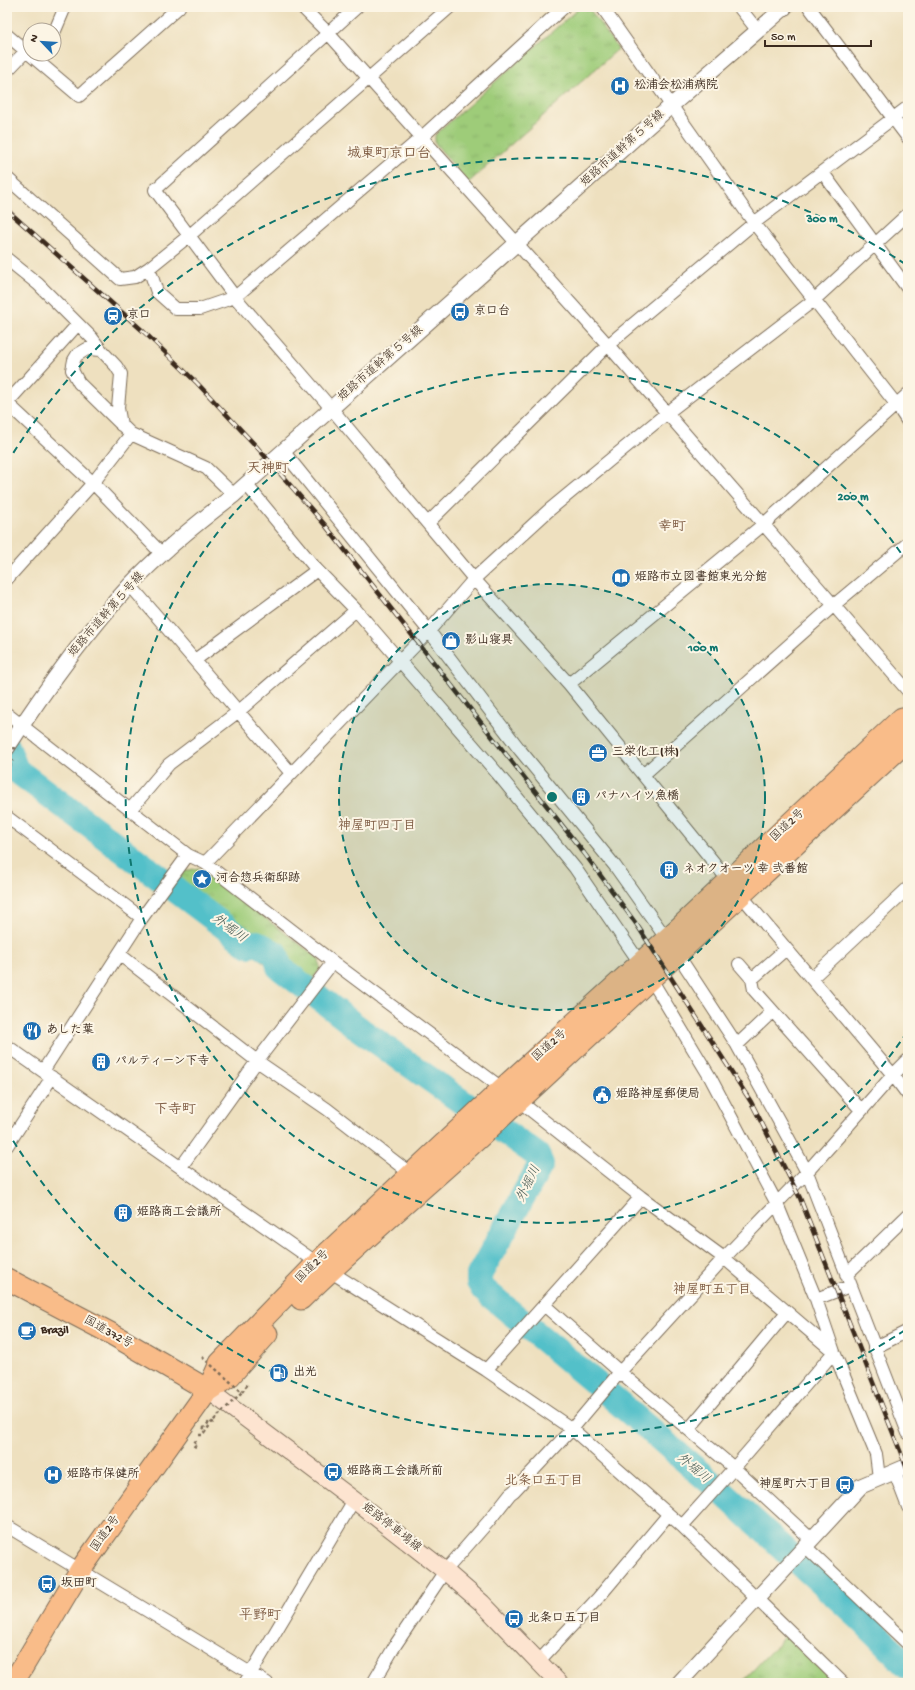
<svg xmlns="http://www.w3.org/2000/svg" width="915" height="1690" font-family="'Gochi Hand','Klee One',sans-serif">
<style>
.park{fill:url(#park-tufts);stroke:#6c7b4c}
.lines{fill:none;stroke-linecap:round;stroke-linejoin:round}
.river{stroke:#52c0c9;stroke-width:26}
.minor-casing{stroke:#7a6a56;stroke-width:14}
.tertiary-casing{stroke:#7a6a56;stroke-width:17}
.secondary-casing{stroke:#7a6a56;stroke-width:19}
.trunk-casing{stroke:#7a6a56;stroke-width:23}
.path{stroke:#7a6a56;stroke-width:2.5;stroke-dasharray:3 3;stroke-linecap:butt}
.minor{stroke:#fff;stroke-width:12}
.tertiary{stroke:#fff;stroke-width:15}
.secondary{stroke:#fde4d0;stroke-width:17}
.trunk{stroke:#f9bc89;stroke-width:21}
.rail-casing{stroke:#3b2a1e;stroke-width:4.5}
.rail{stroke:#fcf5e5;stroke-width:3;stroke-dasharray:9;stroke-linecap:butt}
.path-bridge{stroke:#7a6a56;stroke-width:2.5;stroke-dasharray:3 3;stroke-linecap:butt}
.ring{fill:none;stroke:#0f766e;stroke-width:2;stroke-dasharray:7 5}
.labels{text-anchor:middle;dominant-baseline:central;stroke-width:4;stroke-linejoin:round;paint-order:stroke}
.poi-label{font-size:12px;font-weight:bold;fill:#3b2a1e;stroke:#fcf5e5;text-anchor:start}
.street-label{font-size:12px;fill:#3b2a1e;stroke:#fcf5e5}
.neighbourhood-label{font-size:13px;font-weight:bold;fill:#7c5940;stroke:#fcf5e5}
.water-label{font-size:13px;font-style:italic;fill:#425751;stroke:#fcf5e5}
.quarter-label{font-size:14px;font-weight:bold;fill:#7c5940;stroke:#fcf5e5}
.centre{fill:#0f766e;stroke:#fcf5e5;stroke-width:2}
.ring-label{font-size:12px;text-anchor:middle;font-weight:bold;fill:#0f766e;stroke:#fcf5e5;stroke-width:4;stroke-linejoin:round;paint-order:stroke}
</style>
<defs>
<pattern id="park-tufts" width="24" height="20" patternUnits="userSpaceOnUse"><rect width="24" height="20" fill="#9ecc79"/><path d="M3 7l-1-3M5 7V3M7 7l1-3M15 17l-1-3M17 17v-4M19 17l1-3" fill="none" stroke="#89af68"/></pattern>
</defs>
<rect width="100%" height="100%" fill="#fcf5e5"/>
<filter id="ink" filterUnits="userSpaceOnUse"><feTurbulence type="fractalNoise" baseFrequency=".025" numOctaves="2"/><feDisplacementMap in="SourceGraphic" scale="8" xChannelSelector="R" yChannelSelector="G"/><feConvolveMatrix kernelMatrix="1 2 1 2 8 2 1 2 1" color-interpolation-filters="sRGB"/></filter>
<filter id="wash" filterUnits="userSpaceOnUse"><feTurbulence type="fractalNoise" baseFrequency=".012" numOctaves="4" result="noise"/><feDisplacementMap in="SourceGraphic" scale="16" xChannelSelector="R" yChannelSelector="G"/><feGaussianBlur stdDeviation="0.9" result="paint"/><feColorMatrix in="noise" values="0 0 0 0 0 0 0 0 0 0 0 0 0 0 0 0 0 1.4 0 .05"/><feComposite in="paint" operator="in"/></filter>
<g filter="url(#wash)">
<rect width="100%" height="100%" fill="#eee0bf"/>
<path class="park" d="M580,7L591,11L618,49L468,183L435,143V135Z
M199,868L319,959L320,969L304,991L168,893L184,871Z
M785,1636L835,1683H741Z"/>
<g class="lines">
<path class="river" d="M7,746L16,770L249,945L257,943L276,954L279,967L362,1031L537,1155L541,1164L479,1275V1282L484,1290L598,1385L723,1493L862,1620L908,1666"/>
</g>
</g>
<g filter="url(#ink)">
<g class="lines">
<g class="minor-casing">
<path id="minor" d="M302,7L328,33L608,345L908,691
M357,7L155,190L235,297L331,408L474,579L569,684L729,881L893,1075L908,1095
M602,7L754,223L896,404L908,422
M739,7L758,31
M809,7L908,138
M54,33L65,7
M7,35L79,96L179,7
M7,71L26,51
M823,173L908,289
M7,178L120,279L135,277L149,268L190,235L450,7
M7,259L38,284L92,338L101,350L116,366L121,374L118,408L121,425
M149,268L157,292L176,309H200L235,297L422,137L564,7
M101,350L87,349L77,355L74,360L72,370L79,383L131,434L206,468L234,495
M7,403L93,483L162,554
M7,403L78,324
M283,451L429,631L520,750L615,866L678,955L737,1045L807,1172L908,1433
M246,484L317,570L356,610L497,773L575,868L651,979L710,1077L777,1204L816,1299L834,1352L876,1454L879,1478
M428,523L608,345L754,223L908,107
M7,579L93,483L131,434
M130,585L291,773
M195,660L317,570
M569,684L764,524L908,394
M7,714L188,855L205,863L333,962L519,1101L641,1197L724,1258L834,1352L734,1468L682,1526
M643,775L834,605L908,543
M130,810L169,764L239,711L356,610
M7,817L142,918
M205,863L429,631L474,579L548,511L667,413L814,300L908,214
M119,954L257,1061L327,1109L411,1174
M739,964L752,979L786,949
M812,978L908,888
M752,979L754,990L861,1110
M737,1045L772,1012
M7,1046L317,1263L486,1370L641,1197
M43,1071L142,918L188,855
M7,1146L52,1077
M181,1167L257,1061L333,962
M846,1275L908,1215
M816,1299L850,1286
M544,1305L620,1372L734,1468L812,1540
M874,1348L908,1331
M486,1370L572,1429L682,1526L843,1683
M689,1429L787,1312
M895,1473L908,1507
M7,1526L267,1683
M806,1547L908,1644
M538,1662L598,1598L668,1515
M245,1683L354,1500
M373,1683L396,1644L445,1571L488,1522L510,1494L514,1491L572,1429L620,1372L724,1258L807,1172L893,1075L908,1060"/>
</g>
<g class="tertiary-casing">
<path id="tertiary" d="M7,748C44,691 84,635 130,585C161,552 197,523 234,495L672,105L785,7
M679,1683L861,1486L908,1466"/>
</g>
<g class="secondary-casing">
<path id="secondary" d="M208,1390L354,1500L445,1571L482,1603L559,1683"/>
</g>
<g class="trunk-casing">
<path id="trunk" d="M7,1279L110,1333L208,1390
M301,1299C359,1242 422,1190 482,1135C625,1004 767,872 908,740
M209,1390L230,1376L267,1334
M13,1683L81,1569L208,1390L220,1363L317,1263L502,1089L680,927L902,718L908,717"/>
</g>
<path class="path" d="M7,772L13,760
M242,1392L248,1384
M203,1429L210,1421L214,1423
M199,1435H203L212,1422
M196,1447L193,1445L197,1439"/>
<use href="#minor" class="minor"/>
<use href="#tertiary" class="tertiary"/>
<use href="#secondary" class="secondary"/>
<use href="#trunk" class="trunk"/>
<g class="rail-casing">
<path id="rail" d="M7,210L143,331L197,383L256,446L325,525L584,853L637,925L751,1102L800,1198L908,1471"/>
</g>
<use href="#rail" class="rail"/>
<path class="path-bridge" d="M7,747L19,749
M202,1357L242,1392L212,1422"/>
</g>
</g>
<circle cx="552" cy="797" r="213" fill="#0f766e" fill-opacity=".12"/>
<g class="ring">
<circle cx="552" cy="797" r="213"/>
<path d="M907 1032A426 426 0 1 1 907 562"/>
<path d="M905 1330A639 639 0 0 1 7 1131M7 463A639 639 0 0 1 905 264"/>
</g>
<defs>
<g id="hospital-disc" transform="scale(1)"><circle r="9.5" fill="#1f6fb2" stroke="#fcf5e5"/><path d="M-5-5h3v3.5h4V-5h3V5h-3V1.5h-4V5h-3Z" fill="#fff"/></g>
<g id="bus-disc" transform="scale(1)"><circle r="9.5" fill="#1f6fb2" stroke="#fcf5e5"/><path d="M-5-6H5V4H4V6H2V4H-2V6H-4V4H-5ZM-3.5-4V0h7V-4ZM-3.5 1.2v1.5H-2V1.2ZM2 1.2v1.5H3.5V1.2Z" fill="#fff"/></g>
<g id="station-disc" transform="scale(1)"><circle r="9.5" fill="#1f6fb2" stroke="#fcf5e5"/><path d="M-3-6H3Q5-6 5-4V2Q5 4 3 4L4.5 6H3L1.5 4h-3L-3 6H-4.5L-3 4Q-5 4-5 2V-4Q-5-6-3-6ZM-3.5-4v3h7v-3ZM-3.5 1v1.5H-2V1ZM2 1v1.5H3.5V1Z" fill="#fff"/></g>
<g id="library-disc" transform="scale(1)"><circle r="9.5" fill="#1f6fb2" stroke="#fcf5e5"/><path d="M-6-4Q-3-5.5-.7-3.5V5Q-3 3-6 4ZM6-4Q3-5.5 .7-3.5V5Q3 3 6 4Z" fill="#fff"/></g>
<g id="shop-disc" transform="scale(1)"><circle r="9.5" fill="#1f6fb2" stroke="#fcf5e5"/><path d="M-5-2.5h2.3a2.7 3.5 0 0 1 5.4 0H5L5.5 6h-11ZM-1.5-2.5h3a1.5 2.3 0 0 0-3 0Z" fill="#fff"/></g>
<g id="office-disc" transform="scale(1)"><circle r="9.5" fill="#1f6fb2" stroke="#fcf5e5"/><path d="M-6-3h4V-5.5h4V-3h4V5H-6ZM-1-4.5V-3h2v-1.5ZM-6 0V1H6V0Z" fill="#fff"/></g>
<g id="building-disc" transform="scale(1)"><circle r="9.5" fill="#1f6fb2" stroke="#fcf5e5"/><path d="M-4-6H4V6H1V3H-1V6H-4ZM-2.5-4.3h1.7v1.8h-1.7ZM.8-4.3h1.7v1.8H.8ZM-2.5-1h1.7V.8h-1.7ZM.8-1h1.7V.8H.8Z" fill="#fff"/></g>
<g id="sight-disc" transform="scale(1)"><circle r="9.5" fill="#1f6fb2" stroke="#fcf5e5"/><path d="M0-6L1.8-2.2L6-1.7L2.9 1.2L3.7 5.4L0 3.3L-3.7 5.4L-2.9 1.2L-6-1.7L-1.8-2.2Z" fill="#fff"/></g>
<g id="restaurant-disc" transform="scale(1)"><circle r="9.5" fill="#1f6fb2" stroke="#fcf5e5"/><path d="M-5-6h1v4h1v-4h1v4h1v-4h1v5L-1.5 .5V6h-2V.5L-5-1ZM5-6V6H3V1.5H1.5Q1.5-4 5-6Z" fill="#fff"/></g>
<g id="civic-disc" transform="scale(1)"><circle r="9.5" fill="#1f6fb2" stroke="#fcf5e5"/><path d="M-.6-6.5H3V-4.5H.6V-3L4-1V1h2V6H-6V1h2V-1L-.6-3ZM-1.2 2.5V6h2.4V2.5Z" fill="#fff"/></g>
<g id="cafe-disc" transform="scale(1)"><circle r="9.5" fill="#1f6fb2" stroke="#fcf5e5"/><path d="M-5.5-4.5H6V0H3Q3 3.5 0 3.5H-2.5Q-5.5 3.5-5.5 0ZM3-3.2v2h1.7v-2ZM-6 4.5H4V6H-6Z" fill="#fff"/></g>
<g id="fuel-disc" transform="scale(1)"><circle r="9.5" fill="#1f6fb2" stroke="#fcf5e5"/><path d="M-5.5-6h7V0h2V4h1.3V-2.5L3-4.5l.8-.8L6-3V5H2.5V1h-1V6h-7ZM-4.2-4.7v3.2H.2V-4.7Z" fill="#fff"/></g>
</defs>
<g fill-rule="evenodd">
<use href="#hospital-disc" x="620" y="86"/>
<use href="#bus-disc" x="460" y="312"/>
<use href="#station-disc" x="113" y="316"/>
<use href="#library-disc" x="621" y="578"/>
<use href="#shop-disc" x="451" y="641"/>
<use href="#office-disc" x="598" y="753"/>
<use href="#building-disc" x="581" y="797"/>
<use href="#building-disc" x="669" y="870"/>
<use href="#sight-disc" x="202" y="879"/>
<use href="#restaurant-disc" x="32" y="1031"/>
<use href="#building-disc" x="101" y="1062"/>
<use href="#civic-disc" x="602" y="1095"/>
<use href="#building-disc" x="123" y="1213"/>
<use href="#cafe-disc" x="27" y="1331"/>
<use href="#fuel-disc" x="279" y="1373"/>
<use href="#bus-disc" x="333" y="1472"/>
<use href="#hospital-disc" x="53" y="1475"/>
<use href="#bus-disc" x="845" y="1485"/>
<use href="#bus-disc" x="47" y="1584"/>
<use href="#bus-disc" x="514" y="1619"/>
</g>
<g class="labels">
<g class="poi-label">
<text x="634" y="86">松浦会松浦病院</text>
<text x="474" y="312">京口台</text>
<text x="127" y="316">京口</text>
<text x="635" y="578">姫路市立図書館東光分館</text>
<text x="465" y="641">影山寝具</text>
<text x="612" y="753">三栄化工(株)</text>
<text x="595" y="797">パナハイツ魚橋</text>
<text x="683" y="870">ネオクオーツ 幸 弐番館</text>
<text x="216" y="879">河合惣兵衛邸跡</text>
<text x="46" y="1031">あした葉</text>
<text x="115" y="1062">パルティーン下寺</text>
<text x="616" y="1095">姫路神屋郵便局</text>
<text x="137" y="1213">姫路商工会議所</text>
<text x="41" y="1331">Brazil</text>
<text x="293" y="1373">出光</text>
<text x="347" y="1472">姫路商工会議所前</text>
<text x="67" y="1475">姫路市保健所</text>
<text x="831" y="1485" text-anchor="end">神屋町六丁目</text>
<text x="61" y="1584">坂田町</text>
<text x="528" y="1619">北条口五丁目</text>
</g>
<g class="street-label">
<text transform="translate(623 149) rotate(-42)">姫路市道幹第５号線</text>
<text transform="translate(381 364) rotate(-41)">姫路市道幹第５号線</text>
<text transform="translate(107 615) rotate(-49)">姫路市道幹第５号線</text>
<text transform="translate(788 826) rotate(-43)">国道2号</text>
<text transform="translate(550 1046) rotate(-42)">国道2号</text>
<text transform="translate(313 1267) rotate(-45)">国道2号</text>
<text transform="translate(108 1333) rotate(29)">国道372号</text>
<text transform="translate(391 1528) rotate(38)">姫路停車場線</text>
<text transform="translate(106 1534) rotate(-55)">国道2号</text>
</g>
<g class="neighbourhood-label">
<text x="377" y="826">神屋町四丁目</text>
<text x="712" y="1290">神屋町五丁目</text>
<text x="544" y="1481">北条口五丁目</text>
</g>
<g class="water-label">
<text transform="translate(229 929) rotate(36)">外堀川</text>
<text transform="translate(529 1184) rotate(-64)">外堀川</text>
<text transform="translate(693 1469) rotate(40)">外堀川</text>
</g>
<g class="quarter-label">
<text x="389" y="154">城東町京口台</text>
<text x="268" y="469">天神町</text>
<text x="672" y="527">幸町</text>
<text x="175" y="1110">下寺町</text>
<text x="260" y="1616">平野町</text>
</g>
</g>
<circle cx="552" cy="797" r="6" class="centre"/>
<g class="ring-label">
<text x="822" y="222">300 m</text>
<text x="853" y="500">200 m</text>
<text x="703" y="651">100 m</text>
</g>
<rect width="915" height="1690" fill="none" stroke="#fcf5e5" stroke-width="24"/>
<g transform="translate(42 42) rotate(295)"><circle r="19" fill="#fcf5e5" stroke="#afa495"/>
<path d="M0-3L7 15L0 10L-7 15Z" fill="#1f6fb2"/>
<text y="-6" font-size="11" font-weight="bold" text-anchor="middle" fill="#3b2a1e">N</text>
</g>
<path d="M765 40v6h106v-6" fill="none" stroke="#3b2a1e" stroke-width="2"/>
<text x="771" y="40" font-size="12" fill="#3b2a1e" stroke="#fcf5e5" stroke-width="3" paint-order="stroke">50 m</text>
</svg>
